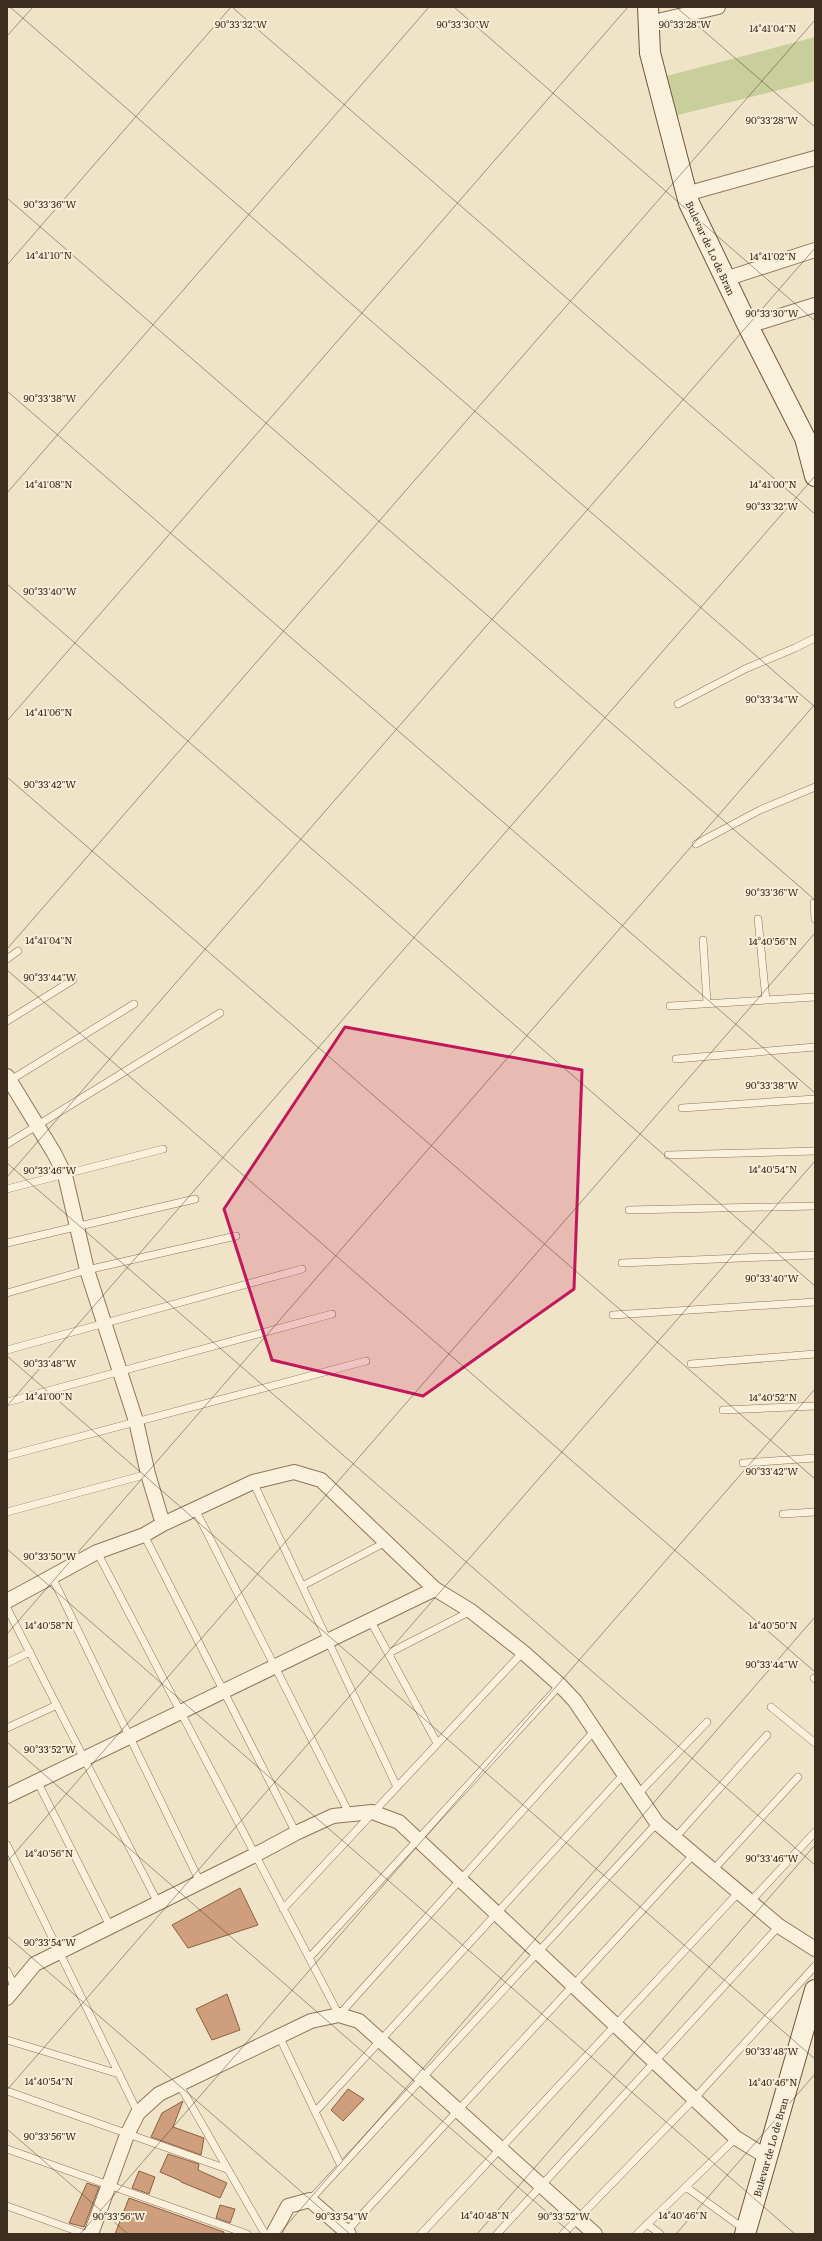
<svg xmlns="http://www.w3.org/2000/svg" width="822" height="2241" font-family="Literata,serif">
<style>
.green{fill:#c9cf9b}
.building{fill:#cf9f7d;stroke:#8d5f41}
.lines{fill:none;stroke-linecap:round;stroke-linejoin:round}
.lane-casing{stroke:#8d765c;stroke-width:8}
.street-casing{stroke:#8d765c;stroke-width:16}
.secondary-casing{stroke:#6f573f;stroke-width:22}
.lane{stroke:#faf1dc;stroke-width:7}
.street{stroke:#faf1dc;stroke-width:14}
.secondary{stroke:#faf1dc;stroke-width:20}
.marked{fill:#c2185b;fill-opacity:0.2;stroke:#c2185b;stroke-width:3;stroke-linejoin:round}
.ticks{fill:none;stroke:#3d2e20;stroke-width:1;stroke-opacity:0.45}
.labels{text-anchor:middle;dominant-baseline:central;stroke-width:4;stroke-linejoin:round;paint-order:stroke}
.street-label{font-size:10px;fill:#3d2e20;stroke:#f7eed8}
.ticks-label{font-size:10px;text-anchor:middle;fill:#3d2e20;stroke:#f7eed8;stroke-width:4;stroke-linejoin:round;paint-order:stroke}
</style>
<rect width="100%" height="100%" fill="#f0e4c8"/>
<path class="green" d="M815,37V81L670,117L663,77Z"/>
<path class="building" d="M240,1888L258,1925L188,1948L172,1925Z
M227,1994L240,2030L212,2040L196,2009Z
M348,2089L364,2099L343,2121L331,2110Z
M183,2101L173,2127L204,2138L201,2155L151,2137L162,2113Z
M168,2154L199,2164L198,2170L227,2183L220,2198L181,2182V2181L160,2172Z
M139,2171L155,2177L149,2194L132,2188Z
M87,2183L99,2187L84,2227L69,2223Z
M129,2198L224,2232V2234H115Z
M220,2205L235,2209L230,2223L216,2218Z"/>
<g class="lines">
<g class="lane-casing">
<path id="lane" d="M678,704L745,669L795,648L815,638
M696,844L760,810L815,787
M814,903L815,919
M758,919L766,1000
M703,940L707,1003
M7,959L18,951
M670,1006L815,997
M7,1021L73,980
M676,1059L815,1047
M9,1081L134,1004
M682,1108L815,1099
M7,1144L220,1013
M668,1155L815,1151
M7,1189L163,1149
M629,1210L815,1206
M7,1243L195,1199
M622,1263L815,1255
M7,1293L87,1270L236,1236
M613,1315L815,1302
M7,1350L302,1269
M691,1364L815,1354
M7,1402L332,1314
M723,1410L815,1406
M7,1456L366,1361
M743,1463L815,1458
M253,1482L397,1787
M195,1509L350,1815
M7,1512L148,1474
M783,1514L815,1512
M144,1535L296,1833
M97,1552L339,2015L595,1730
M52,1577L200,1882
M302,1586L386,1542
M7,1608L158,1903
M370,1620L437,1743
M389,1653L471,1611
M7,1663L30,1652
M814,1678L815,1679
M771,1707L815,1743
M7,1728L57,1705
M37,1781L110,1926
M638,1794L707,1722
M675,1838L767,1735
M7,1845L138,2113
M714,1869L798,1777
M750,1902L815,1832
M283,1909L523,1652
M309,1958L560,1685
M7,1971L15,1987
M279,2036L341,2166
M7,2040L119,2074
M179,2084L265,2234
M7,2091L227,2169
M315,2112L624,1774
M7,2149L247,2234
M686,2187L744,2229
M310,2200L657,1823
M7,2206L85,2234
M647,2224L660,2234
M346,2232L694,1854
M421,2234L739,1892
M497,2234L779,1926
M563,2234L694,2099L815,1966
M637,2234L736,2138"/>
</g>
<g class="street-casing">
<path id="street" d="M649,23L718,7
M686,194L815,158
M725,279L815,250
M748,326L815,305
M7,1076L54,1153L65,1175L87,1270L136,1421L148,1474L163,1524
M7,1601L97,1552L144,1535L163,1524L253,1482L294,1472L321,1480L435,1589L471,1611L523,1652L560,1685L575,1701L657,1823L779,1926L815,1949
M7,1796L435,1589
M7,1998L35,1964L255,1855L296,1833L333,1816L372,1812L399,1822L736,2138L767,2157
M91,2234L127,2135L138,2113L159,2094L311,2021L339,2015L359,2021L595,2234
M273,2234L288,2206L310,2200L349,2234"/>
</g>
<g class="secondary-casing">
<path id="secondary" d="M648,7L650,53L689,203L748,326L805,438L815,476
M745,2234L815,1990"/>
</g>
<use href="#lane" class="lane"/>
<use href="#street" class="street"/>
<use href="#secondary" class="secondary"/>
</g>
<path class="marked" d="M345,1027L582,1070L574,1289L423,1396L272,1360L224,1209Z"/>
<path class="ticks" d="M10,7L815,707M232,7L815,514M454,7L815,321M676,7L815,127M7,36L33,7M7,198L815,900M7,265L231,7M7,391L815,1093M7,493L429,7M7,584L815,1286M7,721L628,7M7,777L815,1479M7,949L815,20M7,970L815,1672M7,1163L815,1865M7,1177L815,248M7,1356L815,2059M7,1406L815,476M7,1549L795,2234M7,1634L815,704M7,1742L572,2234M7,1862L815,933M7,1936L350,2234M7,2090L815,1161M7,2129L128,2234M80,2234L815,1389M279,2234L815,1617M477,2234L815,1845M676,2234L815,2074"/>
<g class="labels">
<g class="street-label">
<text transform="translate(711 248) rotate(65)">Bulevar de Lo de Bran</text>
<text transform="translate(770 2147) rotate(-74)">Bulevar de Lo de Bran</text>
</g>
</g>
<g class="ticks-label">
<text x="241" y="28">90°33'32"W</text>
<text x="685" y="28">90°33'28"W</text>
<text x="463" y="28">90°33'30"W</text>
<text x="773" y="32">14°41'04"N</text>
<text x="772" y="124">90°33'28"W</text>
<text x="50" y="208">90°33'36"W</text>
<text x="49" y="259">14°41'10"N</text>
<text x="773" y="260">14°41'02"N</text>
<text x="772" y="317">90°33'30"W</text>
<text x="50" y="402">90°33'38"W</text>
<text x="49" y="488">14°41'08"N</text>
<text x="773" y="488">14°41'00"N</text>
<text x="772" y="510">90°33'32"W</text>
<text x="50" y="595">90°33'40"W</text>
<text x="772" y="703">90°33'34"W</text>
<text x="49" y="716">14°41'06"N</text>
<text x="50" y="788">90°33'42"W</text>
<text x="772" y="896">90°33'36"W</text>
<text x="49" y="944">14°41'04"N</text>
<text x="773" y="945">14°40'56"N</text>
<text x="50" y="981">90°33'44"W</text>
<text x="772" y="1089">90°33'38"W</text>
<text x="773" y="1173">14°40'54"N</text>
<text x="50" y="1174">90°33'46"W</text>
<text x="772" y="1282">90°33'40"W</text>
<text x="50" y="1367">90°33'48"W</text>
<text x="49" y="1400">14°41'00"N</text>
<text x="773" y="1401">14°40'52"N</text>
<text x="772" y="1475">90°33'42"W</text>
<text x="50" y="1560">90°33'50"W</text>
<text x="49" y="1629">14°40'58"N</text>
<text x="773" y="1629">14°40'50"N</text>
<text x="772" y="1668">90°33'44"W</text>
<text x="50" y="1753">90°33'52"W</text>
<text x="49" y="1857">14°40'56"N</text>
<text x="772" y="1862">90°33'46"W</text>
<text x="50" y="1946">90°33'54"W</text>
<text x="772" y="2055">90°33'48"W</text>
<text x="49" y="2085">14°40'54"N</text>
<text x="773" y="2086">14°40'46"N</text>
<text x="50" y="2140">90°33'56"W</text>
<text x="485" y="2219">14°40'48"N</text>
<text x="683" y="2219">14°40'46"N</text>
<text x="119" y="2220">90°33'56"W</text>
<text x="342" y="2220">90°33'54"W</text>
<text x="564" y="2220">90°33'52"W</text>
</g>
<rect width="822" height="2241" fill="none" stroke="#3d2e20" stroke-width="16"/>
</svg>
